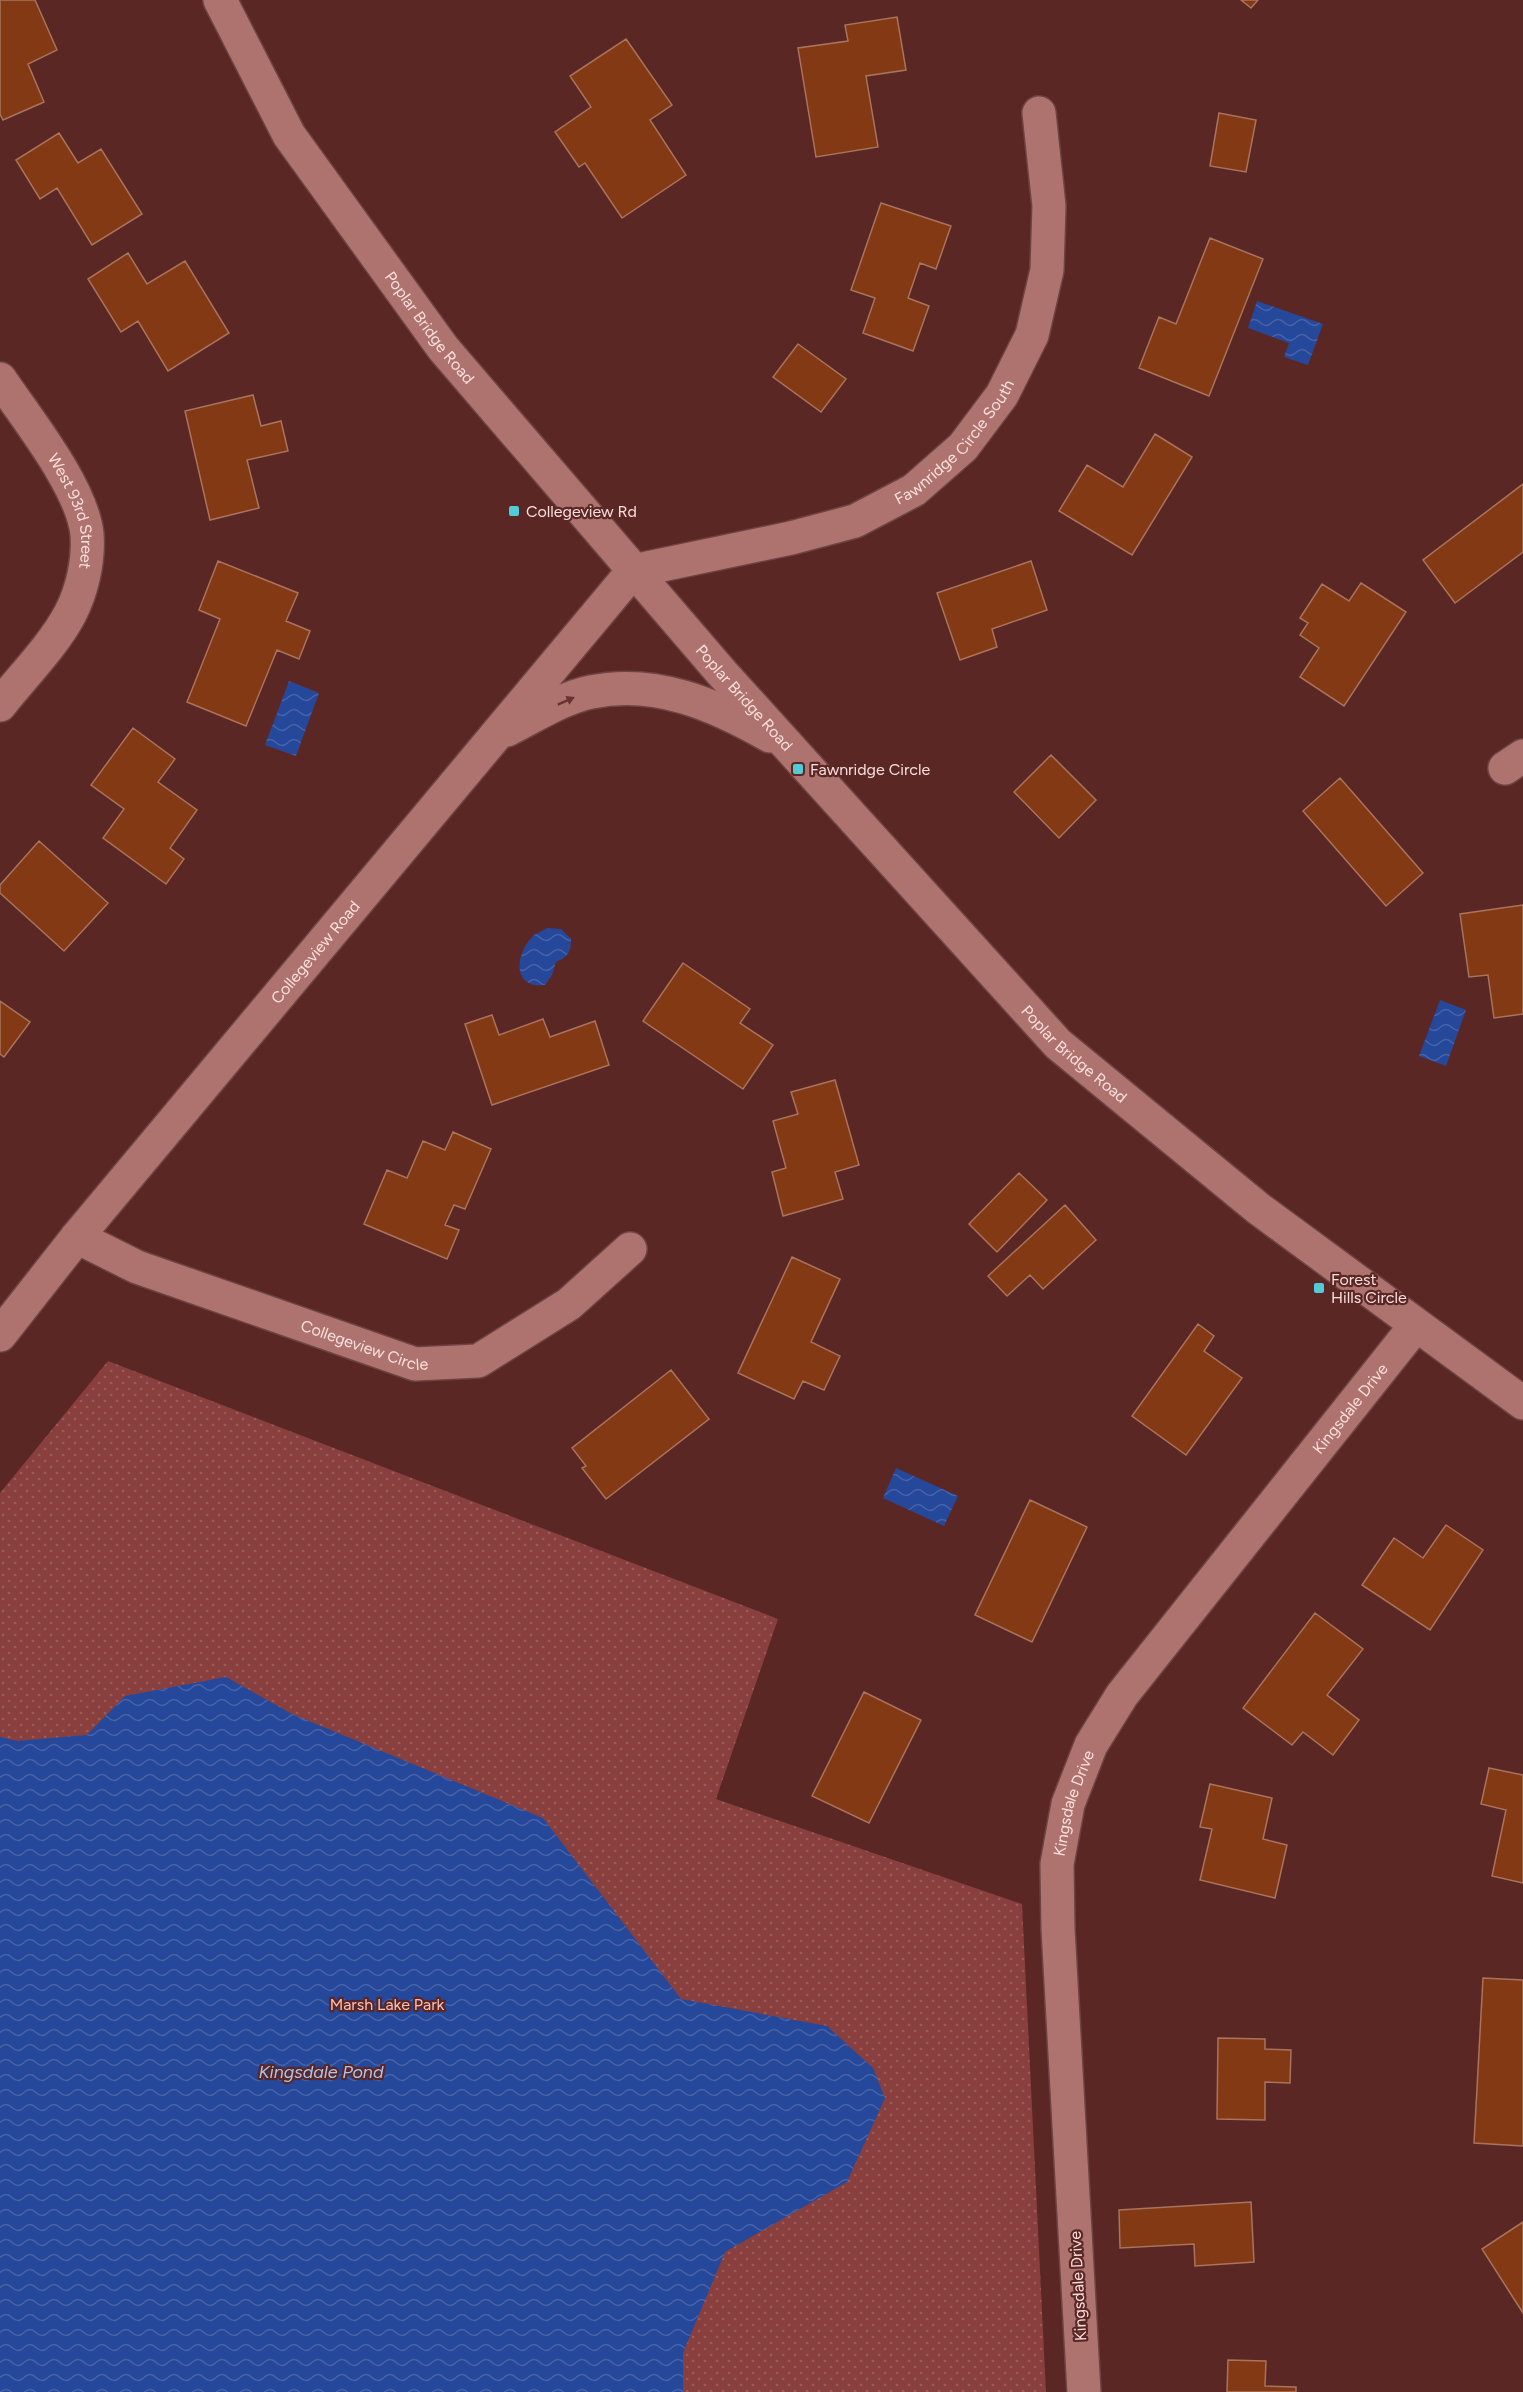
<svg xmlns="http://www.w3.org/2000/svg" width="1523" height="2392" font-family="Figtree,sans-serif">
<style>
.park{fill:url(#park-dots)}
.water{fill:url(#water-waves)}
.building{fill:#833913;stroke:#a9735d;stroke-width:1.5}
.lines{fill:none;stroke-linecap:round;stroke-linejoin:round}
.minor-casing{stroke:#6e4443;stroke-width:36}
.tertiary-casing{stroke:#6e4443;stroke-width:36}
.minor{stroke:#ae736f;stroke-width:33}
.tertiary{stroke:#ae736f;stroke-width:33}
.oneway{fill:#673230}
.poi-dot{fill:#52cbd7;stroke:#5a2725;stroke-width:2}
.labels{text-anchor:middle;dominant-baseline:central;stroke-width:4.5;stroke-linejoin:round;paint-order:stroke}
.street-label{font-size:16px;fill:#fbdfdd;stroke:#5a2725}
.poi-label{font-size:16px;fill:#fbdfdd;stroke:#5a2725;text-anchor:start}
.park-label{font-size:16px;fill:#fabfba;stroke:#5a2725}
.water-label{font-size:18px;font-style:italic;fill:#acc3f0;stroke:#5a2725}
</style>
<defs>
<pattern id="park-dots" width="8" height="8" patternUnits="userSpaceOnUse" patternTransform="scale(1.5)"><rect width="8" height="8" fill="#883f3d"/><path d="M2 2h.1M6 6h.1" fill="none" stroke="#9a5a59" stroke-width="1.8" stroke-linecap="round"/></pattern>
<pattern id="water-waves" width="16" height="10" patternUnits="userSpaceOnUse" patternTransform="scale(1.5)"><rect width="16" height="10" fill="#25489b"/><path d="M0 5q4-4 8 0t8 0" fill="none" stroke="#4662a8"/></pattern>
</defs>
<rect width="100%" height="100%" fill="#5a2725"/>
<path class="park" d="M108,1361L778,1619L716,1799L1022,1904L1046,2392H0V1493Z"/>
<path class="water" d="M1257,301L1323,324L1308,365L1284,357L1289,343L1248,328Z
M289,681L319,693L296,756L265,745Z
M547,928L561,929L571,939C571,952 568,957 556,962L552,975L545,985C511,989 515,953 534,935C537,933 543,931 547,928Z
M1440,1000L1466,1010L1446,1066L1419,1056Z
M896,1468L958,1496L944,1526L883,1498Z
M226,1677L292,1714L543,1818L681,1999L827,2026L873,2068L885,2098L847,2182L725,2252L683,2353V2392H0V1737L17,1741L87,1735L125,1696Z"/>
<path class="building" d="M0,0H35L57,50L28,64L44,102L3,120L0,114Z
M1241,0H1258L1251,8Z
M897,17L906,70L866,76L878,147L816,157L798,48L848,41L845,25Z
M626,39L672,105L650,120L686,175L622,218L585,163L579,167L555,132L591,107L570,76Z
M1219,113L1256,120L1246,172L1210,166Z
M59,133L78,163L101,149L142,214L92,245L57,188L40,199L16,160Z
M881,203L951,226L936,269L920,263L908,298L929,306L913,351L863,333L875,298L851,290Z
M1210,238L1263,259L1209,396L1139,368L1159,317L1176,324Z
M128,253L147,284L185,261L229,333L168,371L138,321L121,332L88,279Z
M798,344L846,379L821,412L773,377Z
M253,395L261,426L281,421L288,451L247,460L259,508L210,520L185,411Z
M1155,434L1192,457L1132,555L1059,511L1087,465L1123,487Z
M1523,484V552L1455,603L1423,560Z
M218,561L298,593L286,621L310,631L299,659L277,650L246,726L187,702L220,619L199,610Z
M1031,561L1047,610L992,629L997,647L960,660L937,593Z
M1361,583L1406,612L1344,706L1300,677L1319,648L1300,635L1308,623L1300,618L1322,584L1349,601Z
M133,728L175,759L158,782L197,810L170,848L184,859L166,884L103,838L124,809L91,785Z
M1051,755L1096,800L1059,838L1014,792Z
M1340,778L1423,873L1386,906L1303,811Z
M39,841L108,903L64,951L0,893V885Z
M1523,905V1014L1494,1018L1488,975L1469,977L1460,914Z
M683,963L750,1009L740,1023L773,1045L743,1089L643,1021Z
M0,1001L30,1022L4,1057L0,1054Z
M492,1015L499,1035L543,1019L550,1037L595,1021L609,1065L492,1105L465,1024Z
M835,1080L859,1165L835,1172L843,1199L783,1216L772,1172L786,1168L773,1121L798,1114L791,1092Z
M453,1132L491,1149L465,1209L454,1205L445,1225L459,1230L447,1259L364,1224L387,1170L407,1178L423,1141L445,1150Z
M1019,1173L1047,1200L997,1252L969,1224Z
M1065,1205L1096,1240L1043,1289L1030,1275L1007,1296L988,1276Z
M792,1257L840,1279L811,1342L840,1356L824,1390L803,1381L794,1399L738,1373Z
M1198,1324L1214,1336L1204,1351L1242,1378L1186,1455L1132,1416Z
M671,1370L709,1419L606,1499L582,1468L586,1466L572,1448Z
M1030,1500L1087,1527L1032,1642L975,1615Z
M1446,1525L1483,1550L1430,1630L1362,1585L1394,1538L1423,1558Z
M1315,1613L1363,1649L1327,1695L1359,1720L1333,1755L1303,1732L1292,1745L1243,1708Z
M864,1692L921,1720L869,1823L812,1796Z
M1489,1768L1523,1775V1883L1492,1876L1506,1810L1481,1804Z
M1210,1784L1272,1798L1263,1839L1287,1845L1275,1898L1200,1880L1212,1829L1200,1827Z
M1483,1978L1523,1980V2146L1474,2143Z
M1218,2038L1265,2039V2049L1291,2050L1290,2083L1265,2082V2120L1217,2119Z
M1251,2202L1254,2262L1195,2266L1194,2244L1120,2248L1119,2210Z
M1523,2222V2313L1482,2249Z
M1228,2360L1266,2361L1265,2386L1296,2387V2392H1227Z"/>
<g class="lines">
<g class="minor-casing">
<g id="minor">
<path id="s1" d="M0,379C27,419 82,487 87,534C89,561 82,591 70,614C53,646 22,677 0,705"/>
<path id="s2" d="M633,571L791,538L855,521L914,490L963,447L1002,395L1032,335L1047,270L1049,206L1039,113"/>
<path d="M1505,768L1523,756"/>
<path id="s3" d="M77,1237L137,1267L415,1364L478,1361L569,1304L630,1249"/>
<path id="s4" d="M1084,2392L1058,1929L1057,1864L1068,1804L1091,1745L1122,1695L1416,1325"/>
</g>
</g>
<g class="tertiary-casing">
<g id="tertiary">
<path id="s5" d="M220,0L289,135L443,348L722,673L1058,1044L1259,1209L1523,1403"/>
<path d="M507,730C533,717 562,698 591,692C656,679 714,704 770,736"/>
<path id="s6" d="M0,1335L77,1237L633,571"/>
</g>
</g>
<use href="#minor" class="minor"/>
<use href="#tertiary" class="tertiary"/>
</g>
<defs><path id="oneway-solid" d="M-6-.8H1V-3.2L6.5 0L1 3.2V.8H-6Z" transform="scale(1.5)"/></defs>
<use class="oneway" href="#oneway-solid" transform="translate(566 701) rotate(-24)"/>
<g class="poi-dot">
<rect x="508" y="505" width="12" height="12" rx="3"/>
<rect x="792" y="763" width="12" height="12" rx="3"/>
<rect x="1313" y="1282" width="12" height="12" rx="3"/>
</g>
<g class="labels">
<g class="street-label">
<text stroke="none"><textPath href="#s5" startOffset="390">Poplar Bridge Road</textPath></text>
<text stroke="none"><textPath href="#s2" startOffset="357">Fawnridge Circle South</textPath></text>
<text stroke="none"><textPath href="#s1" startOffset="153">West 93rd Street</textPath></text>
<text stroke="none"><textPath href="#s5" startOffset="876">Poplar Bridge Road</textPath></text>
<text stroke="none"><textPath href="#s6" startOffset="496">Collegeview Road</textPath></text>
<text stroke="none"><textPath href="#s5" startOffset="1362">Poplar Bridge Road</textPath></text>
<text stroke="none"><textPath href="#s3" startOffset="308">Collegeview Circle</textPath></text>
<text stroke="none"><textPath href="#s4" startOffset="1078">Kingsdale Drive</textPath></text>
<text stroke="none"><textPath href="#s4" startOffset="592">Kingsdale Drive</textPath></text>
<text transform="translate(1078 2286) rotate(-93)">Kingsdale Drive</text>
</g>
<g class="poi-label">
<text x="526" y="511">Collegeview Rd</text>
<text x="810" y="769">Fawnridge Circle</text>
<text x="1331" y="1279">Forest<tspan x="1331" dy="18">Hills Circle</tspan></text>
</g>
<g class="park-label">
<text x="387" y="2004">Marsh Lake Park</text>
</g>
<g class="water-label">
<text x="321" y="2072">Kingsdale Pond</text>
</g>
</g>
</svg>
